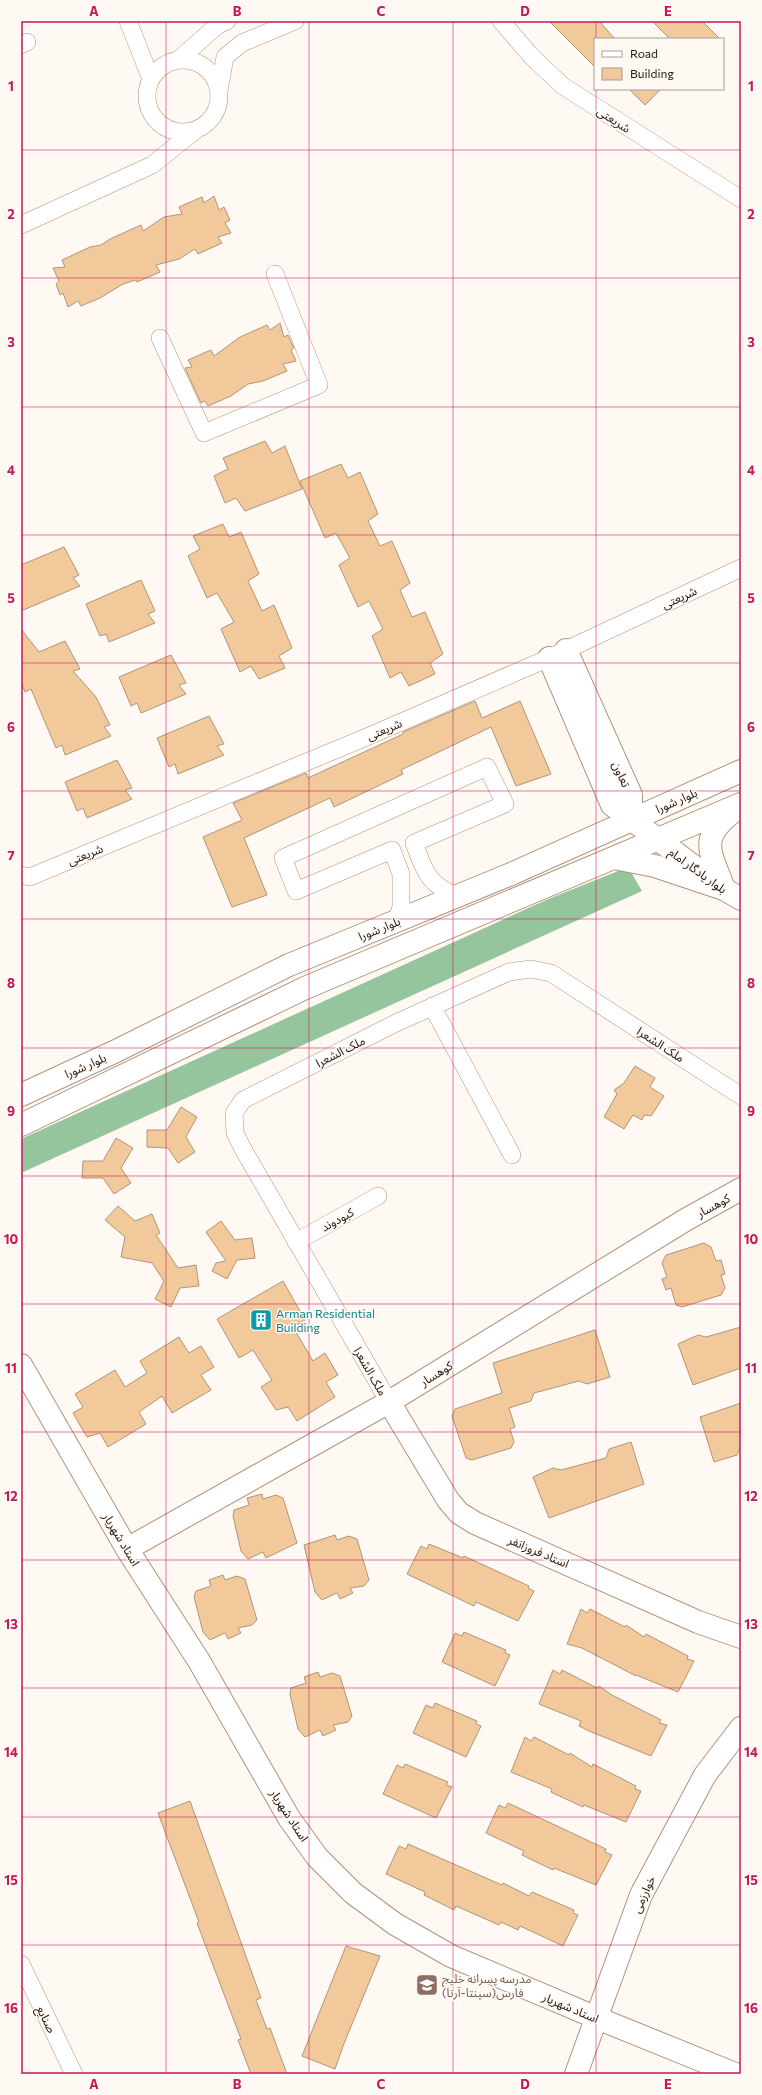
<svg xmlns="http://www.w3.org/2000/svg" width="762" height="2095" font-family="Commissioner,'Noto Sans Arabic',sans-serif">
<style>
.forest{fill:#95c59d}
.building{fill:#f1c99a;stroke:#af967a}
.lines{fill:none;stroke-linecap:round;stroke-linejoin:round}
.minor-casing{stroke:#b1947b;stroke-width:18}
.tertiary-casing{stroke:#b1947b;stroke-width:24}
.secondary-casing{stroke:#b1947b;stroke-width:24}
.minor{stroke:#fff;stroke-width:17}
.tertiary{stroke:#fff;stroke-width:22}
.secondary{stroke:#fff;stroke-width:22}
.grid{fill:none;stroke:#c2185b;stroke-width:1;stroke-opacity:0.55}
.labels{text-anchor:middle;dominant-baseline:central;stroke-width:3;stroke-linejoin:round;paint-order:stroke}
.street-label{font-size:12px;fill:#22170e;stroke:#fff8f3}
.culture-label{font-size:12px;fill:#0d838f;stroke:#fff8f3;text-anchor:start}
.education-label{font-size:12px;fill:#785e54;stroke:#fff8f3;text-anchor:start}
.neatline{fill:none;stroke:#c2185b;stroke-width:1.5}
.grid-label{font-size:13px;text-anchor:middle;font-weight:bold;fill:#c2185b}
</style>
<rect width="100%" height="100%" fill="#fff8f3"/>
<path class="forest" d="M628,867L642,891L21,1173V1139L546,900Z"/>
<path class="building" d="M549,21H599L615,39H595V67Z
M652,21H702L720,39H670Z
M629,89H661L645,105Z
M214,196L219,210L224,207L230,220L225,223L231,233L218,237L222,243L198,254L195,249L179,259L156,265L160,272L137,282L136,280L123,284L100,298L81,306L78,301L68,307L63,293L60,295L56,284L59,281L53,268L65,267L62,260L90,247L101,245L110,239L141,225L143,231L164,217L182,214L179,207L202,197L204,203Z
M280,323L284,337L288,335L294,348L291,350L296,361L283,364L287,371L263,381L248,384L231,396L208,406L205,401L201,403L185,368L192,367L188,360L211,350L214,356L240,337L267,325L270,330Z
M265,441L272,453L285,446L302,489L245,511L236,498L225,503L214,476L228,469L223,458Z
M341,464L348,478L360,472L378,514L368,521L380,546L392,541L410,583L400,590L412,617L425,612L443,654L430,663L435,674L409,686L401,672L390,678L372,636L383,629L369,601L358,607L339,565L350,558L336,533L325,538L300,481Z
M223,524L229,537L241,532L259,574L248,581L262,611L274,605L292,648L279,656L285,668L259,679L251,666L240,672L221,629L234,622L217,593L207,598L188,556L200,549L193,536Z
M64,547L79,575L73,578L80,586L21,611V565Z
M141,580L155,611L148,614L155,623L109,642L106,634L100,636L86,604Z
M21,629L39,652L65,641L80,669L73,671L96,697L110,725L104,727L111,736L65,755L62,745L56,748L31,689L25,692L21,682Z
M171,655L186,683L179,685L186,694L141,713L137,703L131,706L119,677Z
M475,701L482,718L520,701L551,774L516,786L491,727L401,770L403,774L334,807L330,798L244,838L267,895L232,907L203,837L242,820L233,803L306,773L308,778L403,734V732Z
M209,716L224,744L217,746L224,755L178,774L175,764L169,767L157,738Z
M117,760L132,788L125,790L132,799L87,818L83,808L77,811L65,782Z
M635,1066L655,1078L650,1087L664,1096L651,1116L644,1115L642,1120L633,1115L624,1129L604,1117L617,1094L614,1090L624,1083Z
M181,1107L197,1117L186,1137L195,1152L178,1163L168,1148L147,1147V1130H167Z
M116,1138L133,1148L121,1168L131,1183L114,1194L103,1178H82L83,1161H103Z
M118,1206L135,1221L152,1214L160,1233L156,1235L178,1268L196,1265L199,1286L180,1288L171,1307L155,1299L164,1281L152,1263L121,1257L125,1237L105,1220Z
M221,1221L235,1240L252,1238L255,1258L237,1260L227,1279L212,1271L216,1263L226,1261L206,1232Z
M704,1243L711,1247L716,1261L721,1260L725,1274L721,1275L725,1288L721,1295L682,1307L676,1305L671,1288L666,1290L662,1279L667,1277L662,1263L666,1255Z
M283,1281L305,1320L293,1327L313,1361L325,1353L338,1375L326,1382L335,1397L297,1421L288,1407L276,1410L261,1387L272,1380L253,1350L239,1358L217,1319Z
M741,1327V1368L693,1385L678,1344L698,1335L706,1337Z
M595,1330L610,1377L587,1384L579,1381L534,1393L531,1401L509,1408L515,1427L510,1429L514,1442L511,1448L472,1460L466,1458L452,1416L455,1409L502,1393L493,1363Z
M179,1337L189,1353L201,1346L214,1367L201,1375L211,1390L172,1413L162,1396L139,1412L146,1424L108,1447L100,1433L87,1437L73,1413L83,1407L75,1394L115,1370L125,1387L147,1373L140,1361Z
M741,1403V1445L737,1455L714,1462L700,1417Z
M631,1442L644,1484L549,1518L533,1477L553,1468L561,1470L606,1458L609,1449Z
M262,1494L263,1499L276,1495L283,1498L297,1543L266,1558L263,1552L248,1559L241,1551L233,1516L234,1510L249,1505L247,1498Z
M335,1535L337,1540L349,1536L357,1539L369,1580L364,1586L350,1588L353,1593L340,1599L337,1593L322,1600L315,1592L304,1545Z
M429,1544L463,1558L464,1556L529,1586L528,1588L534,1591L518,1621L476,1602L474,1606L407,1574L421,1546L427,1549Z
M223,1575L225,1580L237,1576L245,1579L257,1620L252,1625L238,1628L241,1633L228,1639L225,1633L210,1640L203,1632L194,1597L196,1591L211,1586L209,1580Z
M581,1609L587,1613L590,1609L625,1627L626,1625L644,1637L646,1634L688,1656L687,1659L694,1661L678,1692L636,1675V1676L582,1648L567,1644Z
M464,1632L506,1650L505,1653L510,1655L495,1686L442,1662L455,1633L462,1636Z
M553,1670L560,1674L562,1670L597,1688L599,1686L612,1695L661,1720L659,1723L667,1725L651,1756L589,1731L579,1726L581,1721L539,1704Z
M318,1672L320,1677L332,1673L340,1676L352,1716L348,1722L333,1725L336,1730L323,1736L320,1730L305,1737L298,1729L290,1694L291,1688L306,1683L304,1677Z
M435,1703L477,1721L476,1724L481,1726L466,1757L413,1733L426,1705L433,1708Z
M525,1737L531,1741L534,1737L569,1755L570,1753L592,1767L593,1764L636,1786L635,1789L641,1791L626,1822L584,1805L583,1807L551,1792L552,1789L511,1772Z
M405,1764L448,1782L446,1785L452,1787L436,1818L383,1794L397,1765L403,1768Z
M190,1801L261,1998L256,2000L267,2029L270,2028L287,2074H251L238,2040L241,2039L197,1923L199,1922L158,1813Z
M508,1803L606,1849L605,1852L612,1855L596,1885L554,1868L553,1870L522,1855L524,1851L486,1833L499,1805L505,1808Z
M408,1844L502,1885L503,1883L529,1896L532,1892L574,1910L573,1913L578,1915L563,1946L520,1926L518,1930L501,1922L499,1925L456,1906L454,1910L424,1895L425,1892L386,1874L399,1846L406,1849Z
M346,1946L380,1956L343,2046L335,2069L302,2056Z"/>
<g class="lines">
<g class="minor-casing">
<path id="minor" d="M128,21L151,79
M501,21L532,57L563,86L741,199
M21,45L27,42
M178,60L218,25L227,21
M147 96a36 36 0 1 1 72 0a36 36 0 1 1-72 0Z
M219,91L225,57L242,43L295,21
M21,225L152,165L196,130
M160,338L204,433L319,385L275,274
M21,875L30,877L369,736L549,658L741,568
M397,920L401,907V874L392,850L296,891L283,858L487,767L505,804L414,843C425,872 427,883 456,896
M432,1006L512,1155
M296,1242L378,1196
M389,1402L243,1149L235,1133L234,1113L243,1100L396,1023L509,972L531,969L551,973L741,1096
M21,1964L74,2074"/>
</g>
<g class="tertiary-casing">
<path id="tertiary" d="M566,650L631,795V819
M549,658L612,805L724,889L741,899
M21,1365L127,1549L199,1661L289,1818L317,1857L353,1893L395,1924L451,1956L597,2018L735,2074
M389,1402L448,1500L459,1513L475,1523L698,1622L741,1637
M127,1549L389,1402L687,1219L741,1189
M576,2074L641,1895L705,1775L741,1728"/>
</g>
<g class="secondary-casing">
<path id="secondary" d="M614,858L655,866L724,889
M724,889C711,852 697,839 734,811
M21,1095L114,1052L289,965L511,874L741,771
M21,1125L305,988L741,804"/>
</g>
<use href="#minor" class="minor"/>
<use href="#tertiary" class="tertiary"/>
<use href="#secondary" class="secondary"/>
</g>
<path class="grid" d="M166,21V2074M309,21V2074M453,21V2074M596,21V39M596,89V2074M21,150H741M21,278H741M21,407H741M21,535H741M21,663H741M21,791H741M21,919H741M21,1048H741M21,1176H741M21,1304H741M21,1432H741M21,1560H741M21,1688H741M21,1817H741M21,1945H741"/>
<defs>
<g id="building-square" transform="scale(1.15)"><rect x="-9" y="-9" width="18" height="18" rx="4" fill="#0f9aa8" stroke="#fff8f3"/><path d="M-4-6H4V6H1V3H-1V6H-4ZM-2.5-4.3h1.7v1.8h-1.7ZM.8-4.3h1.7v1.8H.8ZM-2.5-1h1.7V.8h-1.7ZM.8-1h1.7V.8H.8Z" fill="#fff"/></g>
<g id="school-square" transform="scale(1.15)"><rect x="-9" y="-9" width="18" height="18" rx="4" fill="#8d6e63" stroke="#fff8f3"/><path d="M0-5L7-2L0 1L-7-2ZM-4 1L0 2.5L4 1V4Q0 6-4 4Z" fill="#fff"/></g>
</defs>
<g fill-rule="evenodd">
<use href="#building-square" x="261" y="1320"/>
<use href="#school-square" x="427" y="1985"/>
</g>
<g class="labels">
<g class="street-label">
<text transform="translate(614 119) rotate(33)">شریعتی</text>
<text transform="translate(679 597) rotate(-25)">شریعتی</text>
<text transform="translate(384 729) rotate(-23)">شریعتی</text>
<text transform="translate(622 774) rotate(66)">تعاون</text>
<text transform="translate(676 800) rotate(-24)">بلوار شورا</text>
<text transform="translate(85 854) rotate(-22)">شریعتی</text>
<text transform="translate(698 870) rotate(36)">بلوار یادگار امام</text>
<text transform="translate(379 928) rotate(-22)">بلوار شورا</text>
<text transform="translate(661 1044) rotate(33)">ملک الشعرا</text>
<text transform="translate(340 1051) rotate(-27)">ملک الشعرا</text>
<text transform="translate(85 1065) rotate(-24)">بلوار شورا</text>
<text transform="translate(713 1205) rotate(-29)">کوهسار</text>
<text transform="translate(337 1219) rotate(-29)">کبودوند</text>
<text transform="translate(371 1371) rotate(60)">ملک الشعرا</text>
<text transform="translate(436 1373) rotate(-32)">کوهسار</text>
<text transform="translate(122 1539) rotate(59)">استاد شهریار</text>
<text transform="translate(539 1551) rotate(23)">استاد فروزانفر</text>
<text transform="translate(290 1815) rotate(57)">استاد شهریار</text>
<text transform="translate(643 1894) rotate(-66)">خوارزمی</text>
<text transform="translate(571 2007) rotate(23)">استاد شهریار</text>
<text transform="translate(47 2019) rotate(64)">صنایع</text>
</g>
<g class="culture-label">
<text x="276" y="1313">Arman Residential<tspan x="276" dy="14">Building</tspan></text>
</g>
<g class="education-label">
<text x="442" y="1978">مدرسه پسرانه خلیج<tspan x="442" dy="14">فارس(سپنتا-آرتا)</tspan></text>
</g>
</g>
<rect width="762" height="2095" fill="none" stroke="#fff8f3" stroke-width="44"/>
<rect x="594" y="38" width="130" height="52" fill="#fff8f3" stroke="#a79e97"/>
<rect x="602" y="51" width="20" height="6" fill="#ffffff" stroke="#a79e97"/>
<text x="630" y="58" font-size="12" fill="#22170e">Road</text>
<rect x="602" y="68" width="20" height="12" fill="#f1c99a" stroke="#a79e97"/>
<text x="630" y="78" font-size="12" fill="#22170e">Building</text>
<rect x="22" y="22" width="718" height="2051" class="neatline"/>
<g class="grid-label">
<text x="94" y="16">A</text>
<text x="237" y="16">B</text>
<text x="381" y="16">C</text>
<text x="525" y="16">D</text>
<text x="668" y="16">E</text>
<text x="11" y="91">1</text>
<text x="751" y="91">1</text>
<text x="11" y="219">2</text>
<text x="751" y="219">2</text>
<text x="11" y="347">3</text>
<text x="751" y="347">3</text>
<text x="11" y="475">4</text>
<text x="751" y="475">4</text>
<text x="11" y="603">5</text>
<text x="751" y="603">5</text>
<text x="11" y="732">6</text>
<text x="751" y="732">6</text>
<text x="11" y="860">7</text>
<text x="751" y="860">7</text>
<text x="11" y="988">8</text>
<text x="751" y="988">8</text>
<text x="11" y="1116">9</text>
<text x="751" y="1116">9</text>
<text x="11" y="1244">10</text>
<text x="751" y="1244">10</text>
<text x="11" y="1373">11</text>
<text x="751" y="1373">11</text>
<text x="11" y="1501">12</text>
<text x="751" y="1501">12</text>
<text x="11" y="1629">13</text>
<text x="751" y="1629">13</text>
<text x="11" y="1757">14</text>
<text x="751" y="1757">14</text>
<text x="11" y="1885">15</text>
<text x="751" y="1885">15</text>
<text x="11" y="2013">16</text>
<text x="751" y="2013">16</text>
<text x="94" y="2089">A</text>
<text x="237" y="2089">B</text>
<text x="381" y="2089">C</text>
<text x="525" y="2089">D</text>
<text x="668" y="2089">E</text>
</g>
</svg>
